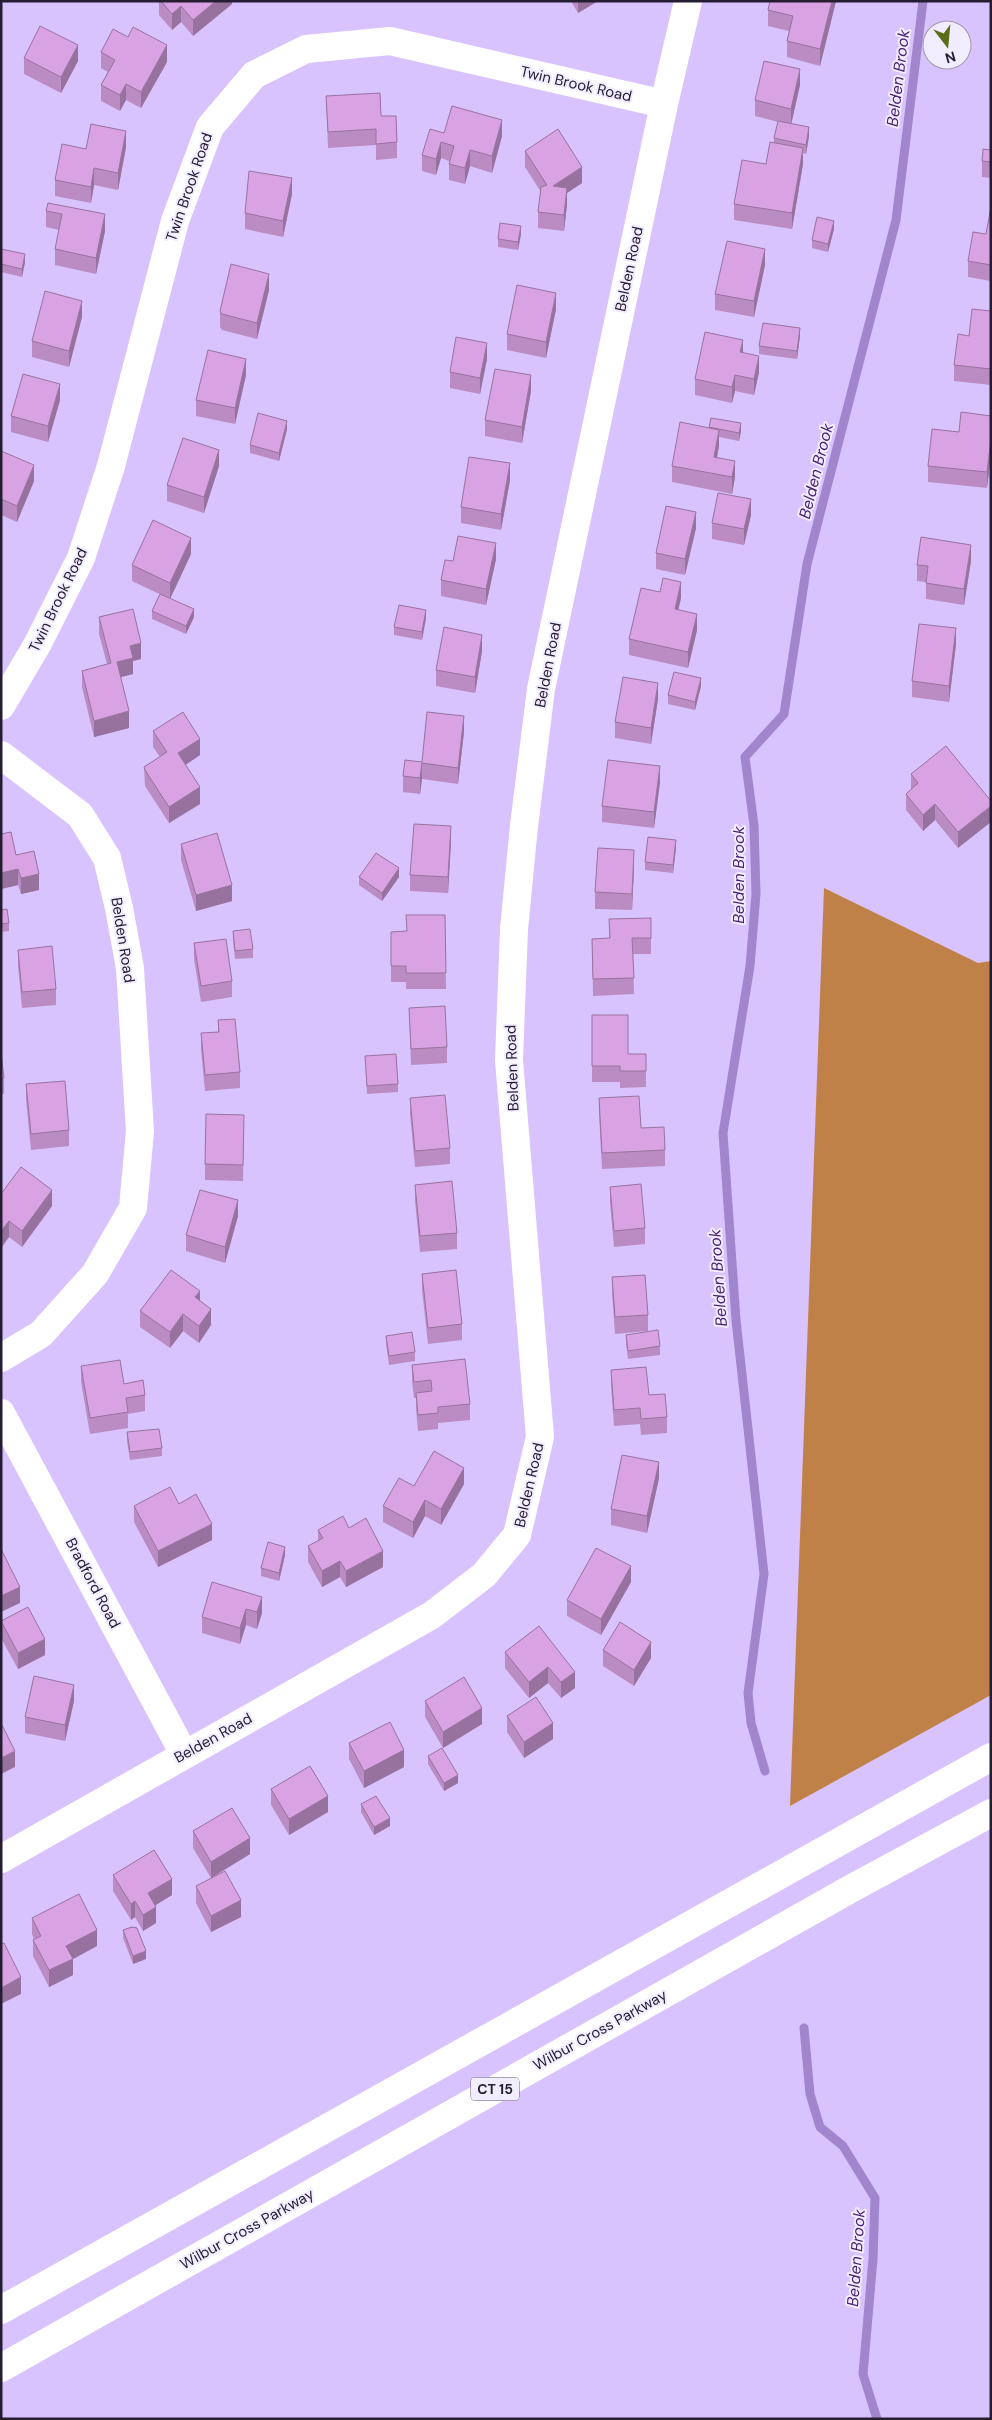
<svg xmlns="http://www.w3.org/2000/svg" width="992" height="2420" font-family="'DM Sans',sans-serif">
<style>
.forest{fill:#c08149}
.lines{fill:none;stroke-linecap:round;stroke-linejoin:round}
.stream{stroke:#a186cd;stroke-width:9}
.street{stroke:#fff;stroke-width:28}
.highway{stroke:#fff;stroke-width:28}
.wall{fill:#bb8cc3}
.shaded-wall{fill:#98729f}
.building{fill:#d9a3e3;stroke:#98729f}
.labels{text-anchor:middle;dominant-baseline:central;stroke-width:4;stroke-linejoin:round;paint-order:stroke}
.shield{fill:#f2ecff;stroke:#625b70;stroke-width:1}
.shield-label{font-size:14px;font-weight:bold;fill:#251d33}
.street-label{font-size:15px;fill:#251d33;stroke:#f2ecff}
.water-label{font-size:16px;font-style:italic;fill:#482175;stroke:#f2ecff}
</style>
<rect width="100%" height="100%" fill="#d8c3fe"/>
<path class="forest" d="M824,888L978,963L991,961V1695L790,1806Z"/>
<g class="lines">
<path class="stream" d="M765,1771L751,1723L748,1693L764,1574L736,1320L723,1133L750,966L756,894L754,825L745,757L784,714L807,564L896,220L923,1
M804,2028L810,2094L820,2127L843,2146L875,2198L873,2259L863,2374L877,2419"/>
<path class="street" d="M1,706L37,645L81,558L111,466L175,221L210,127L254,75L306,49L390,41L664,104
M1,755L80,815L107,858L119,908L130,968L140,1131L133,1208L95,1274L41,1334L1,1358
M1,1413L184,1754
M1,1859L432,1615L484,1575L517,1535L540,1437L509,1060L514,929L524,826L541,689L664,104L688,1"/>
<path class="highway" d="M1,2310L991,1757
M1,2368L854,1887L991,1813"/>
</g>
<path class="wall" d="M159,1H232V4L193,36L181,22L172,30L159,15Z
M571,1H598L578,13Z
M836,1L820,66L787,57V41L789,31L768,26V10Z
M101,52L167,62L141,108L126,100L120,111L101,101V85L108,72L101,68Z
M24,58L78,61L61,93L24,74Z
M800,85L791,124L809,136L806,154L803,153V164L792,229L734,220V204L766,164L774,143V138L778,122L755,116V100Z
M326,96L381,116L397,142V158L376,160V145L328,148Z
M444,133L502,136L492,173L470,166L465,184L449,180V161L441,158L436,175L422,171V155Z
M126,147L118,190L94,185L91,203L55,196V180L86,149Z
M991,150V178L982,177V161Z
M525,151L582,183L567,193V204L564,231L538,228V212L541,192L525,167Z
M292,194L283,237L245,229V213Z
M48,203L105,231L96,274L55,265V249L59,230L46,227V211Z
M991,207V281L968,277V261L986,234Z
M834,229L828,252L812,248V240Z
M521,234L518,250L498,247V239Z
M1,249L25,262L22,277L1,272Z
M765,265L754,317L715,310V294Z
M269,290L257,339L222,330L220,327V311Z
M556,309L546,358L507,350V334Z
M991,311V385L954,381V365L969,336Z
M82,317L69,367L32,357V341Z
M800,336L797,359L759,354V346Z
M743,352L759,372L754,395L735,391L732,403L695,395V379Z
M487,359L480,394L450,388V372Z
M246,375L235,424L196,416V400Z
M531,391L522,443L485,436V420Z
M60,400L48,442L11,432V416Z
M991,416V455L987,488L928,482V466Z
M711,418L741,431L739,441L719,437V446L717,458L735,477L732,494L672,482V466L709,428Z
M287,429L279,461L250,453V445Z
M1,451L34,481L17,522L1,515Z
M219,466L204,513L167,501V485Z
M510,480L501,530L461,523V507Z
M751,515L744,545L712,539V523Z
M696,528L685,575L656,569V553Z
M191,554L170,599L132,581V565Z
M496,559L486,605L441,596V580L453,561Z
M971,561L964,605L926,599V582L917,581V565Z
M681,598L678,610L697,630L688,668L629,655V639Z
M152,611L194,617L186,634L152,619Z
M99,617L141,659L133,661V674L121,677L129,728L94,737L82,687V671L107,664L99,634Z
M426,618L422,640L394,635V627Z
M956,644L949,702L912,697V681Z
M482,651L475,693L436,686V670Z
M701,686L695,710L668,704V695Z
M658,699L651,744L615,738V722Z
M153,731L200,755L185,765L200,804L169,823L145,786L144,767L160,757L153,747Z
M464,732L458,784L422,779L420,794L403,792V776Z
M911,774L991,801L958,848L935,820L923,831L906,810V794L911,789Z
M660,782L654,828L602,822V806Z
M1,834L16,855L39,890L21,894L18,885L1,889Z
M451,842L448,893L410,891V875Z
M181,844L232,901L196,911L181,860Z
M676,848L673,873L645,870V862Z
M634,866L632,910L595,909V892Z
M359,877H399L382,901L359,885Z
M1,910L9,923V931L1,932Z
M445,915L446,989H406V982H391V932L406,931Z
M609,919L651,938V954H633L634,994L593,996L592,939H609Z
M233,931L253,949V958L235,959L233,939Z
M194,943L232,981V997L201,1002L194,959Z
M18,950L56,989V1005L22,1008L18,966Z
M409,1008L447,1047V1063L411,1065Z
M592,1015L628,1054H646V1087L620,1088V1082H592Z
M218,1020L240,1072V1088L205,1091L201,1050V1033L218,1032Z
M1,1053L4,1078V1094H1Z
M365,1056L398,1084V1092L367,1094Z
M26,1084L69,1130V1146L31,1150L26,1100Z
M410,1098L450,1148V1164L415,1167L410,1114Z
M599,1098L641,1128L665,1150V1166L602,1169L599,1114Z
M244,1131L243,1181L205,1180V1164Z
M21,1167L52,1206L22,1247L9,1237L1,1248Z
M415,1185L457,1233V1249L420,1252L415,1201Z
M610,1187L645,1228V1244L614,1247L610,1203Z
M238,1216L225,1263L186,1251V1235Z
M422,1274L462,1324V1340L428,1344L422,1290Z
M612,1277L648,1315V1331L615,1334L612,1293Z
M200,1300L211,1325L199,1343L183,1331L170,1348L140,1327V1311Z
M626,1335L660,1346V1355L628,1359L626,1343Z
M386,1336L415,1352V1361L389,1365L386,1344Z
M412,1365L470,1404V1420L438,1423V1429L418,1431L416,1409V1398H414L412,1381Z
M81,1366L124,1384L145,1395V1411L128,1414V1428L90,1434L81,1382Z
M611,1370L649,1395L667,1417V1433L641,1435L640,1424L614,1426L611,1386Z
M127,1432L162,1448V1456L130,1460L127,1441Z
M659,1478L647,1533L611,1525V1509Z
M464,1484L441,1525L425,1516L413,1538L383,1522V1506L414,1486Z
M179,1504L212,1540L158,1567L134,1522V1506Z
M318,1530L383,1567L346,1587L340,1577L322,1587L308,1562V1546L318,1541Z
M285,1555L279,1581L261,1576V1568Z
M212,1582L262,1613L257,1629L246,1625L240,1644L202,1633V1617Z
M631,1582L601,1635L567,1616V1600Z
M1,1621L45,1655L18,1669L1,1638Z
M539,1626L575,1688L561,1698L548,1683L529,1698L505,1668V1652Z
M603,1650L651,1658L634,1686L603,1666Z
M74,1701L65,1741L25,1733V1717Z
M425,1701L482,1724L443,1748L425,1717Z
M507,1716L553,1739L524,1758L507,1732Z
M349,1743L404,1767L364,1788L349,1759Z
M428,1756L458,1783L444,1791L428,1764Z
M271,1789L328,1812L289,1835L271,1805Z
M361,1804L390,1826L374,1835L361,1812Z
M193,1831L250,1854L211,1878L193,1848Z
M113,1875L172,1895L155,1905L156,1923L143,1931L135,1917L131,1920L113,1891Z
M196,1886L241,1917L211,1932L196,1903Z
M32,1918L97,1946L73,1959V1975L49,1987L33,1956V1940L34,1939L32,1934Z
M123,1930L146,1959L133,1964L123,1938Z"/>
<path class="shaded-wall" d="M216,1H232V4L193,36V20Z
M578,1H598L578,13Z
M832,1H836L820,66V49Z
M181,6V22L172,30V14Z
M78,45V61L61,93V77Z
M167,45V62L141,108V92Z
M800,69V85L791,125V109Z
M126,84V100L120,111V95Z
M502,120V136L492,173V156Z
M809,127V136L806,154V145Z
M126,131V147L118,190V173Z
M441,142V158L436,175V159Z
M803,148V164L792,229V213Z
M470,150V166L465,184V168Z
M582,167V183L567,193V204L564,231V215L553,186Z
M94,168V185L91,203V187Z
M292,178V194L283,237V221Z
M105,214V231L96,274V258Z
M834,221V229L828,252V244Z
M521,226V234L518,250V242Z
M765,249V265L754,317V301Z
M25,254V262L22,277V269Z
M269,274V290L257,339V323Z
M556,293V309L546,358V342Z
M82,301V317L69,367V351Z
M800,328V336L797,359V351Z
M743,340V356L740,352Z
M487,343V359L480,394V378Z
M759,356V372L754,395V379Z
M246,359V375L235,424V408Z
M531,375V391L522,443V427Z
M735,375V391L732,403V387Z
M60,384V400L48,442V426Z
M287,421V429L279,461V453Z
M741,423V431L739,441V433Z
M719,430V446L714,473V457Z
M991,439V455L987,488V472Z
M219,450V466L204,513V497Z
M735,461V477L732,494V477Z
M510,463V480L501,530V514Z
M34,465V481L17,522V506Z
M751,499V515L744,545V529Z
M696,512V528L685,575V559Z
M191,538V554L170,599V583Z
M496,543V559L486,605V589Z
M971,545V561L964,605V589Z
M681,582V598L675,625V609Z
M194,609V617L186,634V626Z
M426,610V618L422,640V632Z
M697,614V630L688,668V652Z
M956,628V644L949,702V686Z
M482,635V651L475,693V677Z
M141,643V659L133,661V674L117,678V662L130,646Z
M701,678V686L695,710V702Z
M658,683V699L651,744V728Z
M129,711V728L94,737V721Z
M464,716V732L458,784V768Z
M200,739V755L178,770V753Z
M422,763V779L420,794V778Z
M660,766V782L654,828V812Z
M200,787V804L169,823V807Z
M935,804V820L923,831V815Z
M991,806V822L958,848V832Z
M451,826V842L448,893V877Z
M676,840V848L673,873V865Z
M634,850V866L632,910V894Z
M399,868V877L382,901V893Z
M18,869V885L1,889V873Z
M39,874V890L21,894V878Z
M232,885V901L196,911V895Z
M52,1190V1206L22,1247V1231Z
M238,1200V1216L225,1263V1247Z
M9,1221V1237L1,1248V1231Z
M200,1291V1307L195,1297Z
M211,1309V1325L199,1343V1326Z
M183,1314V1331L170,1348V1332Z
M659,1462V1478L647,1533V1516Z
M464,1468V1484L441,1525V1509Z
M425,1500V1516L413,1538V1522Z
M212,1524V1540L158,1567V1551Z
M285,1547V1555L279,1581V1573Z
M383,1551V1567L346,1587V1571Z
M340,1561V1577L322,1587V1571Z
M631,1566V1582L601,1635V1619Z
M20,1587V1603L1,1612V1596Z
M262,1597V1613L257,1629V1612Z
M246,1609V1625L240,1644V1628Z
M45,1639V1655L18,1669V1653Z
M651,1642V1658L634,1686V1670Z
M548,1667V1683L529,1698V1682Z
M575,1672V1688L561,1698V1682Z
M74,1685V1701L65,1741V1725Z
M482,1708V1724L443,1748V1732Z
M553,1723V1739L524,1758V1742Z
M404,1750V1767L364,1788V1771Z
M15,1751V1767L1,1774V1758Z
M458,1775V1783L444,1791V1783Z
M328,1796V1812L289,1835V1819Z
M390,1818V1826L374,1835V1827Z
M250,1838V1854L211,1878V1862Z
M172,1879V1895L148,1910V1893Z
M241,1900V1917L211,1932V1916Z
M135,1901V1917L131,1920V1904Z
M156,1907V1923L143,1931V1915Z
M97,1930V1946L73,1959V1975L49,1987V1970L66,1946Z
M146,1951V1959L133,1964V1956Z
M21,1977V1994L1,2004V1988Z"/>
<path class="building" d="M161,1H216L193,20L181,6L172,14Z
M770,1H832L820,49L787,41L793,16L768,10Z
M40,26L78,45L61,77L24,58Z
M133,27L167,45L141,92L126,84L120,95L101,85L115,60L101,52L113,29L128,37Z
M764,61L800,69L791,109L755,100Z
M380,93L381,116H396L397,142L376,144V129L328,132L326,96Z
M452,106L502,120L492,156L470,150L465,168L449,164L454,146L441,142L436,159L422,155L430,129L444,133Z
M778,121L809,127L806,145L774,138Z
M91,124L126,131L118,173L94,168L91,187L55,180L62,144L86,149Z
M558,129L582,167L553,186L567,188L564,215L538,212L541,187L547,185L525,151Z
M770,142L803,148L792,213L734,204L742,160L766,164Z
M983,149L991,150V162L982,161Z
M249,171L292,178L283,221L245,213Z
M48,203L105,214L96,258L55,249L62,214L46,211Z
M991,207V265L968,261L973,232L986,234Z
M817,217L834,221L828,244L812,240Z
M500,223L521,226L518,242L498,239Z
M727,241L765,249L754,301L715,294Z
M1,249L25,254L22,269L1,264Z
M231,264L269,274L257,323L222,314L220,311Z
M517,285L556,293L546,342L507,334Z
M45,291L82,301L69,351L32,341Z
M972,309L991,311V369L954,365L958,334L969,336Z
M763,323L800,328L797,351L759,346Z
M705,332L743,340L740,352L759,356L754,379L735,375L732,387L695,379Z
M456,337L487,343L480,378L450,372Z
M208,350L246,359L235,408L196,400Z
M495,369L531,375L522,427L485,420Z
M23,374L60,384L48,426L11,416Z
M961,412L991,416V439L987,472L928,466L932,429L959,432Z
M258,413L287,421L279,453L250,445Z
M711,418L741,423L739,433L709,427Z
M680,422L719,430L714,457L735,461L732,477L672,466Z
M183,438L219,450L204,497L167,485Z
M1,451L34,465L17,506L1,499Z
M469,457L510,463L501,514L461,507Z
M718,493L751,499L744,529L712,523Z
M666,506L696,512L685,559L656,553Z
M153,520L191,538L170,583L132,565Z
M458,536L496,543L486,589L441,580L445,560L453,561Z
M921,537L971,545L964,589L926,583L928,566L917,565Z
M663,578L681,582L675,609L697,614L688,652L629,639L641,588L660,592Z
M160,594L194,609L186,626L152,611Z
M399,605L426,610L422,632L394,627Z
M133,609L141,643L130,646L133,658L117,662L129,711L94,721L82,671L111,663L99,617Z
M919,624L956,628L949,686L912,681Z
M444,627L482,635L475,677L436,670Z
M674,672L701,678L695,702L668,695Z
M623,677L658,683L651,728L615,722Z
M183,712L200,739L178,753L200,787L169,807L145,770L144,767L167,752L153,731Z
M427,712L464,716L458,768L422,763L420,778L403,776L405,760L422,762Z
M946,746L991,801V806L958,832L935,804L923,815L906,794L918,783L911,774Z
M608,760L660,766L654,812L602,806Z
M414,824L451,826L448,877L410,875Z
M11,832L16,855L34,851L39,874L21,878L18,869L1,873V834Z
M217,833L232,885L196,895L181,844Z
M648,837L676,840L673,865L645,862Z
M598,848L634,850L632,894L595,892Z
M376,853L399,868L382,893L359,877Z
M7,909L9,923L1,924V910Z
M406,915H445L446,973H406V966H391V932L407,931Z
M651,918V938H632L634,978L593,979L592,939L610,938L609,919Z
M250,929L253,949L235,951L233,931Z
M226,939L232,981L201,986L194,943Z
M52,946L56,989L22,992L18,950Z
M445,1006L447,1047L411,1049L409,1008Z
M592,1015H628V1054H646V1071H620V1066H592Z
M235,1019L240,1072L205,1075L201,1033L219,1032L218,1020Z
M1,1053L4,1078H1Z
M396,1054L398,1084L367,1086L365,1056Z
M65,1081L69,1130L31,1134L26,1084Z
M445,1095L450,1148L415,1151L410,1098Z
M639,1096L641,1128L664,1127L665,1150L602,1153L599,1098Z
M206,1114L244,1115L243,1165L205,1164Z
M21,1167L52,1190L22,1231L9,1221L1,1231V1194Z
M452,1181L457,1233L420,1236L415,1185Z
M641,1184L645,1228L614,1231L610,1187Z
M200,1190L238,1200L225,1247L186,1235Z
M171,1270L200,1291L195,1297L211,1309L199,1326L183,1314L170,1332L140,1311Z
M456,1270L462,1324L428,1328L422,1274Z
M645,1275L648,1315L615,1317L612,1277Z
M658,1330L660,1346L628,1351L626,1335Z
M412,1332L415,1352L389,1356L386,1336Z
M465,1359L470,1404L438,1407V1413L418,1415L416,1393L432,1391L431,1380L414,1382L412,1365Z
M120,1360L124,1384L143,1380L145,1395L126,1398L128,1412L90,1418L81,1366Z
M646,1367L649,1395L665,1394L667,1417L641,1419L640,1408L614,1410L611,1370Z
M159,1429L162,1448L130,1452L127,1432Z
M434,1451L464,1468L441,1509L425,1500L413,1522L383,1506L399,1478L414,1486Z
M622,1455L659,1462L647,1516L611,1509Z
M170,1487L179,1504L196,1494L212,1524L158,1551L134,1506Z
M343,1516L349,1528L366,1518L383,1551L346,1571L340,1561L322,1571L308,1546L323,1538L318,1530Z
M268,1542L285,1547L279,1573L261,1568Z
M596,1548L631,1566L601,1619L567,1600Z
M1,1549L20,1587L1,1596Z
M212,1582L262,1597L257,1612L246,1609L240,1628L202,1617Z
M28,1607L45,1639L18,1653L1,1621Z
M620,1622L651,1642L634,1670L603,1650Z
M539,1626L575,1672L561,1682L548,1667L529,1682L505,1652Z
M34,1676L74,1685L65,1725L25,1717Z
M464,1677L482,1708L443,1732L425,1701Z
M536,1697L553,1723L524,1742L507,1716Z
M390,1722L404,1750L364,1771L349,1743Z
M1,1723L15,1751L1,1758Z
M442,1748L458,1775L444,1783L428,1756Z
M310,1766L328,1796L289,1819L271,1789Z
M376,1796L390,1818L374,1827L361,1804Z
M232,1808L250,1838L211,1862L193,1831Z
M154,1850L172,1879L148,1893L156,1907L143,1915L135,1901L131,1904L113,1875Z
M225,1871L241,1900L211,1916L196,1886Z
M79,1894L97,1930L66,1946L73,1959L49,1970L33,1940L41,1936L32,1918Z
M132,1927L137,1928L146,1951L133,1956L123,1930Z
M4,1943L21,1977L1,1988V1944Z"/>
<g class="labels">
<rect class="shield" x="471" y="2077.5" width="48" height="23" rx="4"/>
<g class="shield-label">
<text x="495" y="2089">CT 15</text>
</g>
<g class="street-label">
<text transform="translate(576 84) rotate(13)">Twin Brook Road</text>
<text transform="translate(189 187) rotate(-71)">Twin Brook Road</text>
<text transform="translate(629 269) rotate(-78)">Belden Road</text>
<text transform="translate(58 600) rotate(-64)">Twin Brook Road</text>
<text transform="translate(548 665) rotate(-79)">Belden Road</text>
<text transform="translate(123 940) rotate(81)">Belden Road</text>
<text transform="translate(512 1068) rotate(-92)">Belden Road</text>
<text transform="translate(529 1485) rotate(-77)">Belden Road</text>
<text transform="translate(93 1583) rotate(62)">Bradford Road</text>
<text transform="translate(213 1738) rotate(-29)">Belden Road</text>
<text transform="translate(600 2030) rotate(-29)">Wilbur Cross Parkway</text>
<text transform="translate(247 2229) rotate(-29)">Wilbur Cross Parkway</text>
</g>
<g class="water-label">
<text transform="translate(898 78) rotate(-83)">Belden Brook</text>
<text transform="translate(816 471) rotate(-76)">Belden Brook</text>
<text transform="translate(738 875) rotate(-90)">Belden Brook</text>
<text transform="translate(718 1278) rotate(-94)">Belden Brook</text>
<text transform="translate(856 2258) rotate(-86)">Belden Brook</text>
</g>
</g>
<rect width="992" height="2420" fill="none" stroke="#251d33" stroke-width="5"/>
<g transform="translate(947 45) rotate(164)"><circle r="24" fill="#f2ecff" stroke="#a099ad"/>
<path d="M0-4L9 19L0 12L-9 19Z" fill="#5c6d1a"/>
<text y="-8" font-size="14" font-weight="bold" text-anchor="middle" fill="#251d33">N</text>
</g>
</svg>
